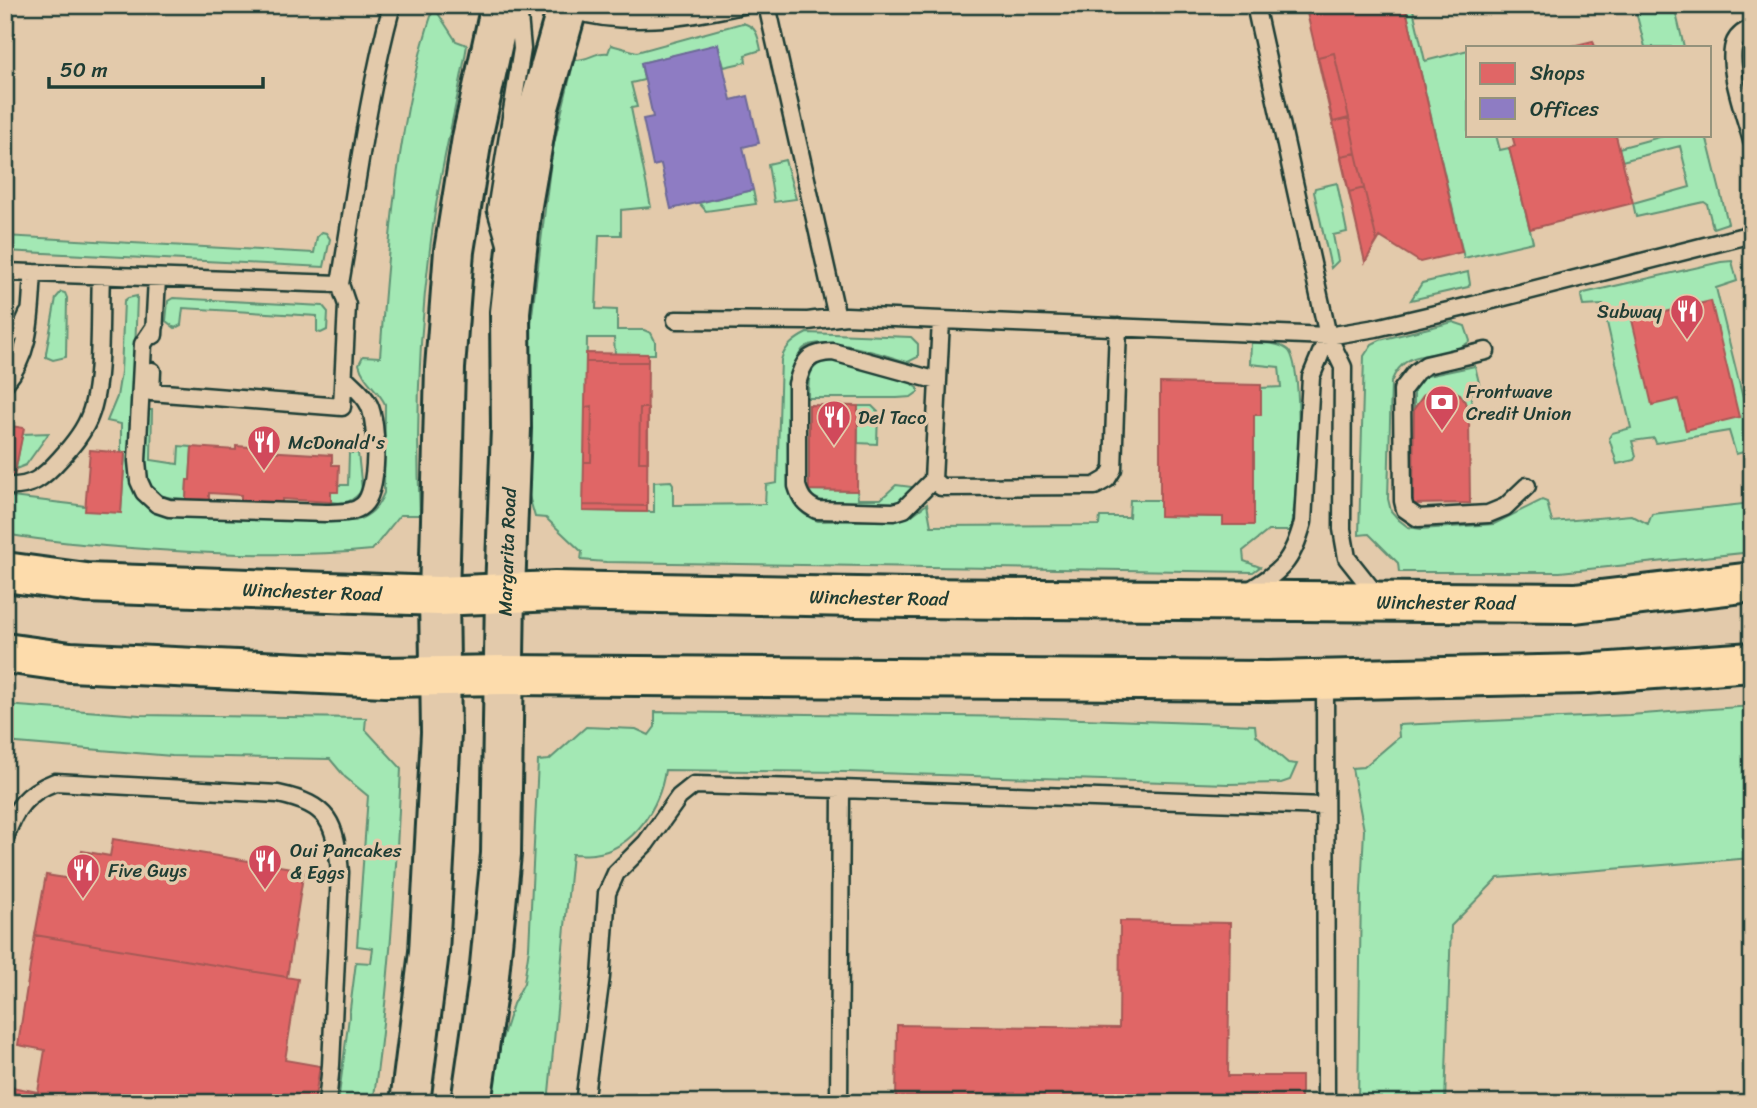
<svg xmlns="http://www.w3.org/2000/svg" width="1757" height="1108" font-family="Sriracha,sans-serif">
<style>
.green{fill:#a3e8b4;stroke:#619274;stroke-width:2}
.shops{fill:#e06666;stroke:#a65a57;stroke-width:2}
.offices{fill:#8e7cc3;stroke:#6d6998;stroke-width:2}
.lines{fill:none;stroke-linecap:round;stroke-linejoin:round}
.service-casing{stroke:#1f3d34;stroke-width:21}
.secondary-casing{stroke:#1f3d34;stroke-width:44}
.primary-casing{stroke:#1f3d34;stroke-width:44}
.service{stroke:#e3caab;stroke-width:16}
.secondary{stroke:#e3caab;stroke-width:38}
.primary{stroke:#fddcac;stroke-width:38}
.labels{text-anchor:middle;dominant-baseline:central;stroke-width:7;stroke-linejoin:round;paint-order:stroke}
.poi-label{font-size:19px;fill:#1f3d34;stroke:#e3caab;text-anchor:start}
.street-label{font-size:19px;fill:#1f3d34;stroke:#e3caab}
</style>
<rect width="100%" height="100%" fill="#e3caab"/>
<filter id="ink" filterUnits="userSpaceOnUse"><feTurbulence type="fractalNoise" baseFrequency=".0143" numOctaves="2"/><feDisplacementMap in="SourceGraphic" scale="14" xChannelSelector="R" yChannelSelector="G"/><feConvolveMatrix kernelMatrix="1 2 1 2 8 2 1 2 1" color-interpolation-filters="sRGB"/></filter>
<g filter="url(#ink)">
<path class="green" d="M1405,5H1412L1425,61L1468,50V135H1496L1500,150L1509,148L1533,242L1464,258Z
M1665,5H1674L1684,47H1645L1636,12Z
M434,7L456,41L467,45C458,101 443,156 435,212C420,311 415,415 420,515H400L372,550C300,557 230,555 159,550C107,546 56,543 5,534V496C45,502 82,503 121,513L125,453L121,452V424L107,421L117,397L121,372L124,301L128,298L137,296L131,467C136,498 135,506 168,514L355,521C371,515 377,509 384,493L385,404C378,389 363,381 359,364L363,356L380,357C388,246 398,112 434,7Z
M742,23C757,26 758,36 761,50L745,55L746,62L724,67L718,45L641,63L644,80L631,83L637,107L631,108L651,207L621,210V235H599L596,309L617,310V330H644L651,333L655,341V354H615L614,338H587L584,511L654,512V482L671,481L673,484V505L765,504L766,485L777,483L781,360C785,346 795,339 807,333L911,337L918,344V357L908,362C885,356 820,332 803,349C797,356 795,365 792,374L790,484C793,504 798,514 818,521L897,520L909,517L927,504L931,526L1099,525L1100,517H1129L1130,500H1160V516L1223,517L1254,524V415H1261V388L1281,387L1279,367L1250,364L1251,343C1263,343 1278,342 1288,350C1305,365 1299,509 1289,531H1268L1243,551L1244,561L1260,567L1253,572L606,562L581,560L582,552L546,518L535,517L525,482L527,356L552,152L574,60C588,61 596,51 608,53L611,45L637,52Z
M1667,135H1706L1728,223L1713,228L1707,204L1704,202L1636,217L1633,203L1690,187L1680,146L1622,161L1619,148Z
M785,160L796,199L774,202L768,164Z
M1337,183L1347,232L1333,235L1338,261L1331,268L1314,192L1315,188Z
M753,190L756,204L706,211L699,203Z
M322,232L326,233L330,239L324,267L5,251V236L314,253L317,237Z
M1732,261L1737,281L1716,288L1752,435V450L1736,454L1729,431L1656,443L1654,438L1632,441L1636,456L1634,460L1617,464L1609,438L1612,433L1631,428L1603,305L1583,306L1581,296L1584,293L1721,262Z
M1468,272L1470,284L1468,287L1411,300L1422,283Z
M61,292L65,293L67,298L66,357L53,360L46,357V353L56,298Z
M173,298L323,306L328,312L327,330L321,333L317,332V316L183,308L181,325L175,328L166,321L168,301Z
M1453,322L1465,326L1470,341C1443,365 1408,340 1391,382L1388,499L1391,511L1399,520L1408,527L1421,529L1494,524L1542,500L1547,502L1552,522L1631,515L1648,524L1652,514L1752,503V552L1560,572H1399L1398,563L1369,534L1359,535L1364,356L1372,344L1380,340Z
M830,360L903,378L918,388V392L911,397L897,398H808C808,380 808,363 830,360Z
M1475,366L1481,391L1470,394L1475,417L1469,418C1461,380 1434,378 1414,409V385L1422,377Z
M858,406H872L878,412L877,444L858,443Z
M146,410H152L151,460L178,464L179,446L192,447L190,480H187L186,499C150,497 144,490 145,455C145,440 146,425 146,410Z
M49,433L26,465L16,469L22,434Z
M349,453H358L362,490C353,502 345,504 331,502V492H338V485H348Z
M896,485L912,487L911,491L896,504L826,503L813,497L809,490L857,491L858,499H881Z
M5,705L140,715L366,718L365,729L401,768C396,880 389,992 373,1103H338L356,962L371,963L373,948L357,946L368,796L345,777L330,759L172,756L5,742Z
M1752,706V858L1498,878L1451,926L1445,1103H1358L1361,890L1364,830L1352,768L1364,767L1399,737L1398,725L1629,715Z
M655,712L1024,717L1255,725L1256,735L1288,763L1297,764L1290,780L1281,783L1228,784L846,772L665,770C660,806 634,849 594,854C587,855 579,854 572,854L548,1103H489L501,1042L513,1004L524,983L529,948L538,761L549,760L586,727L636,729L649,735L655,727Z"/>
<path class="shops" d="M1338,5H1405L1462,252L1420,262L1380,237L1365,262L1307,13Z
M1593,41L1595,47H1568Z
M1334,53L1349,118L1333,122L1318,57Z
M1349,118L1356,153L1341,156L1333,122Z
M1512,135L1616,136L1633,203L1530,229L1509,148L1515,146Z
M1356,153L1364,188L1349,192L1341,156Z
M1364,188L1377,241L1365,262L1349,192Z
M1711,301L1739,417L1686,430L1678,399L1652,405L1632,320Z
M586,353L648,354L647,512L583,511Z
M586,353L648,354V362H586Z
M1160,383L1261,385V415H1254V525H1223V517L1160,516Z
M1433,388H1447L1460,394L1465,402L1469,418L1470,503L1413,504L1414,409L1423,396Z
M809,405L858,406L857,491L809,490Z
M592,406L591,462H584L585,407Z
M640,408H648V462H639Z
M5,425L24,428L14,476L5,474Z
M236,446L264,448V451L332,455V465H339L338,492H331V502L282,499V504L241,501V495L209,493V500L186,499L187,480H190L192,447L236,450Z
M90,450L125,453L121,513L85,511Z
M583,505L647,506V512L583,511Z
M113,839L304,870L287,977L35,935L46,875L77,880L82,851L110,856Z
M1120,921L1230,923L1228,1076H1301V1103H896L897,1025L1119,1028Z
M35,935L298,979L285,1060L320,1066L314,1103H8L11,1087L38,1092L45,1050L18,1045Z"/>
<path class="offices" d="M718,44L731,100L748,96L759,143L743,147L753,190L671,209L661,164L653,166L643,119L653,117L641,63Z"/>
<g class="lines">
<g class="service-casing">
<path id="service" d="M767,5L837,317
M1255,5L1328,336L1343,367L1342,529L1347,558L1370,587L1383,595
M567,9C627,27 683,18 743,5
M1752,28C1744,32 1739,34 1735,42C1725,63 1746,118 1752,141
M506,244L496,210L522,49L518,5
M5,272L340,284C356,191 367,96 392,5
M676,320L808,321L846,316L1328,336L1376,328L1461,308L1752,234
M941,320L933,480L941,487L1095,486L1107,479L1113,469L1118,327
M155,326L143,344L137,461L139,481L144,492L157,504L169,508L326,513C339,512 353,514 363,505C379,491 378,423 369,405C364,394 353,386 344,377
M154,335L157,278
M5,339L23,325L28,314
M1486,351L1426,365L1416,372L1402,390L1403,501L1405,509L1418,518L1488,514L1505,507L1527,486
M152,371L151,392L342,407L347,305L340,284
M5,383C32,352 30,312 33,273
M933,480L904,509L894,512L817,510C805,504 801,499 797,486V384C803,361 808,353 833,352L938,381
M5,486C31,488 43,478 60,459C72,446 84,432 90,415C103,381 99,314 101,276
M1247,592C1281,571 1292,563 1303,522L1311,377L1328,336
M1325,679L1326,1103
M5,838C15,808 26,793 55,782L278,794C330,805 335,822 340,872L331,1065L327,1103
M584,1103L601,977L607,893L616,873L646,843L679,797L694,785L841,789
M839,1103L841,789L1324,806"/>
</g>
<g class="secondary-casing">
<g id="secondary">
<path d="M410,1103L429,952L441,733L439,596L445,368L454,251L472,138L501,5"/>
<path id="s1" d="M471,1103L488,985L501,854L505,592L511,428L510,312L522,205L539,107L568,5"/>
</g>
</g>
<g class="primary-casing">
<g id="primary">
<path id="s2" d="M5,572L86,583L439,596L555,591L909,598L1575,603L1752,582"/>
<path d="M5,653L70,662L385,677L505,675L1267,681L1584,674L1752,662"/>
</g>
</g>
<use href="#service" class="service"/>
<use href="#secondary" class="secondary"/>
<use href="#primary" class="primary"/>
</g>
</g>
<defs>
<g id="restaurant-pin" transform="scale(1.75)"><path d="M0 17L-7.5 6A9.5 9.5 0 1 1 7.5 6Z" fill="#d1495b" stroke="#e3caab"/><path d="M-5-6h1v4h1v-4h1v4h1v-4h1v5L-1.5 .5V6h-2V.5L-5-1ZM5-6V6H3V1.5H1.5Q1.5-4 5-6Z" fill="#fff"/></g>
<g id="bank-pin" transform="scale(1.75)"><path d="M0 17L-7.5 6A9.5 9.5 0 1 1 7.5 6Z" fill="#d1495b" stroke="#e3caab"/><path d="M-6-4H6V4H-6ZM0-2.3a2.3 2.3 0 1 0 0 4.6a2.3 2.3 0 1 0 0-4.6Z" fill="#fff"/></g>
</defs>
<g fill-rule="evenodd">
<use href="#restaurant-pin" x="1687" y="311"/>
<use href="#bank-pin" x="1442" y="402"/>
<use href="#restaurant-pin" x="834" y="417"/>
<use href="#restaurant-pin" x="264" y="442"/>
<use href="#restaurant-pin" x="265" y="861"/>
<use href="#restaurant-pin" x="83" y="870"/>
</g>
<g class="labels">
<g class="poi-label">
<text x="1662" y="311" text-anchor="end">Subway</text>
<text x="1466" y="391">Frontwave<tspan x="1466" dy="22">Credit Union</tspan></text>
<text x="858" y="417">Del Taco</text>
<text x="288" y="442">McDonald's</text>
<text x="290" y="850">Oui Pancakes<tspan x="290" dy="22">&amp; Eggs</tspan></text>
<text x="108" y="870">Five Guys</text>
</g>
<g class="street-label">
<text stroke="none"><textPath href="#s1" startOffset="553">Margarita Road</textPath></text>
<text stroke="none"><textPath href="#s2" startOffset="308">Winchester Road</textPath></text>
<text stroke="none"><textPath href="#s2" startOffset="875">Winchester Road</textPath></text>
<text stroke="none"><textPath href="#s2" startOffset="1442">Winchester Road</textPath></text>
</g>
</g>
<rect width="1757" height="1108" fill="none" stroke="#e3caab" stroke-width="28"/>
<rect x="14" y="14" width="1729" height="1080" fill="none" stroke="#1f3d34" stroke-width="2.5" filter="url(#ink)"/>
<rect x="1466" y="46" width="245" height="91" fill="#e3caab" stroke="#95927b" stroke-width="2"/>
<rect x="1480" y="63" width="35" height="21" fill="#e06666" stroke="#95927b" stroke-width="2"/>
<text x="1530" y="80" font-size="21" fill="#1f3d34">Shops</text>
<rect x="1480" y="98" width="35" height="21" fill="#8e7cc3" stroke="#95927b" stroke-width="2"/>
<text x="1530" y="116" font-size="21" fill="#1f3d34">Offices</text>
<path d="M49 77v10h214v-10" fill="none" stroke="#1f3d34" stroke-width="3.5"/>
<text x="60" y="77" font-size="21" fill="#1f3d34" stroke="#e3caab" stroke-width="5" paint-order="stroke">50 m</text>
</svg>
